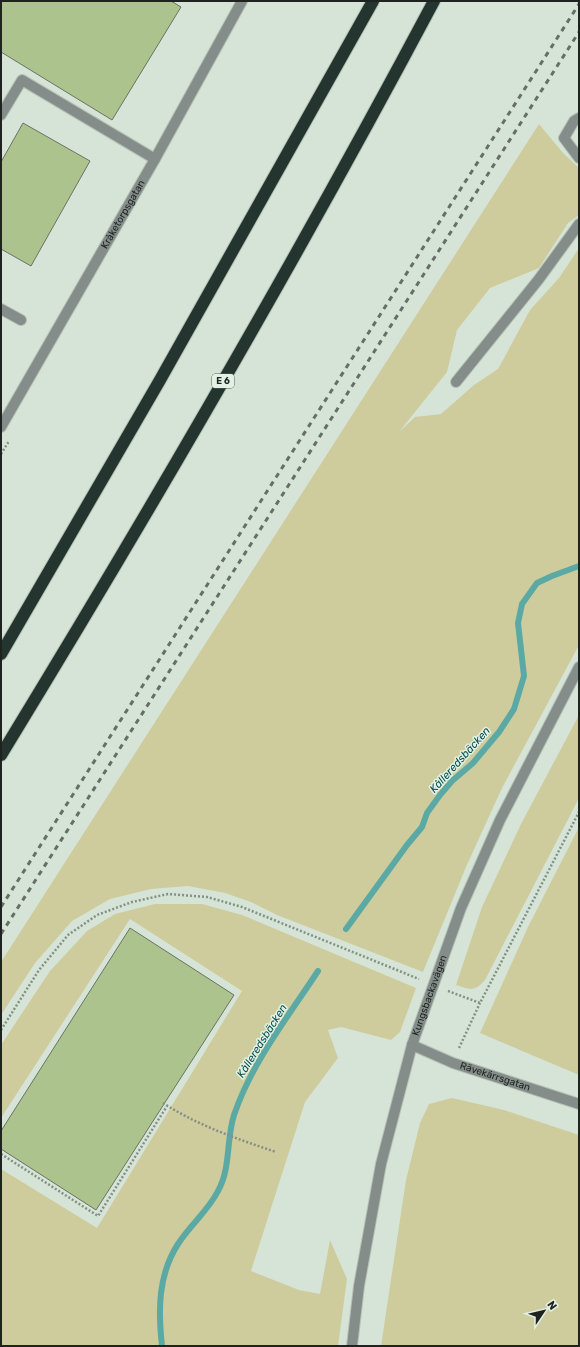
<svg xmlns="http://www.w3.org/2000/svg" width="580" height="1347" font-family="Rubik,sans-serif">
<style>
.green{fill:#cecc9c}
.lines{fill:none;stroke-linecap:round;stroke-linejoin:round}
.stream{stroke:#5ba9a4;stroke-width:6}
.building{fill:#acc38d;stroke:#6c7264}
.service-casing{stroke:#b5c1b6;stroke-width:12}
.minor-casing{stroke:#b5c1b6;stroke-width:12}
.tertiary-casing{stroke:#b5c1b6;stroke-width:12}
.motorway-casing{stroke:#b5c1b6;stroke-width:14}
.path{stroke:#858f86;stroke-width:2.5;stroke-dasharray:2 2;stroke-linecap:butt}
.service{stroke:#858d8a;stroke-width:10}
.minor{stroke:#858d8a;stroke-width:10}
.tertiary{stroke:#858d8a;stroke-width:10}
.motorway{stroke:#24342e;stroke-width:12}
.rail{stroke:#666e67;stroke-width:3;stroke-dasharray:5 5;stroke-linecap:butt}
.labels{text-anchor:middle;dominant-baseline:central;stroke-width:3;stroke-linejoin:round;paint-order:stroke}
.shield{fill:#e3f1e4;stroke:#59615a;stroke-width:1}
.shield-label{font-size:9px;font-weight:bold;fill:#1e231f}
.street-label{font-size:10px;fill:#1e231f;stroke:#e3f1e4}
.water-label{font-size:11px;font-style:italic;fill:#07504d;stroke:#e3f1e4}
</style>
<rect width="100%" height="100%" fill="#d6e4d7"/>
<path class="green" d="M539,124L563,153L579,168V215L568,223L539,268L490,288L457,330L447,372L399,432L415,417L441,414L474,385L498,369L530,310L559,278L579,248V645L502,788L466,867L423,972L277,915L251,902L225,893L188,886L151,889L110,899L72,921L35,963L1,1015V962Z
M579,715V798L485,980C474,992 471,990 456,985L482,907L521,824Z
M579,827V1075L480,1033L528,927Z
M155,904H202L242,915L416,988L400,1032L391,1040L341,1027L328,1030L338,1058L305,1102L251,1271L299,1290L320,1294L330,1240L347,1279L338,1346H1V1169L97,1228L242,991L130,919L1,1118V1045L50,971L87,931L115,914Z
M452,1098L504,1110L579,1135V1346H381L406,1180L420,1123L429,1104Z"/>
<g class="lines">
<path class="stream" d="M346,929L407,845L422,827L427,813L440,795L452,781L473,763L499,732L514,709L524,676L518,623L522,604L537,583L552,576L579,566
M162,1346C158,1310 158,1275 178,1244C190,1225 208,1211 218,1191C231,1168 226,1140 234,1115C252,1062 288,1017 318,971"/>
</g>
<path class="building" d="M1,1H171L181,7L112,120L1,52Z
M23,123L90,161L31,266L1,249V162Z
M130,928L234,995L96,1210L1,1149V1131Z"/>
<g class="lines">
<g class="service-casing">
<path id="service" d="M1,115L22,80L155,159
M579,118L574,121L564,138L579,158
M1,309L21,320
M456,382L539,279L579,224"/>
</g>
<g class="minor-casing">
<g id="minor">
<path id="s1" d="M1,427L155,159L242,1"/>
<path id="s2" d="M412,1045L453,1063L579,1104"/>
</g>
</g>
<g class="tertiary-casing">
<g id="tertiary">
<path id="s3" d="M352,1346L359,1286L381,1164L412,1045L461,908L500,820L579,667"/>
</g>
</g>
<g class="motorway-casing">
<path id="motorway" d="M1,654L160,380L373,1
M1,755C152,508 298,257 434,1"/>
</g>
<path class="path" d="M1,454L9,441
M448,991L480,1003L579,812
M1,1030L39,970L68,935L97,915L132,902L168,894L207,897L242,907L419,979
M459,1048L480,1003
M163,1103C197,1125 237,1139 276,1152
M1,1154L98,1216L167,1106"/>
<use href="#service" class="service"/>
<use href="#minor" class="minor"/>
<use href="#tertiary" class="tertiary"/>
<use href="#motorway" class="motorway"/>
<path class="rail" d="M1,907L579,4
M1,934L579,32"/>
</g>
<g class="labels">
<rect class="shield" x="212" y="374" width="22" height="14" rx="3"/>
<g class="shield-label">
<text x="223" y="381">E 6</text>
</g>
<g class="street-label">
<text stroke="none"><textPath href="#s1" startOffset="245">Kråketorpsgatan</textPath></text>
<text stroke="none"><textPath href="#s3" startOffset="360">Kungsbackavägen</textPath></text>
<text stroke="none"><textPath href="#s2" startOffset="89">Rävekärrsgatan</textPath></text>
</g>
<g class="water-label">
<text transform="translate(460 760) rotate(-48)">Kålleredsbäcken</text>
<text transform="translate(262 1041) rotate(-58)">Kålleredsbäcken</text>
</g>
</g>
<rect width="580" height="1347" fill="none" stroke="#1e231f" stroke-width="4"/>
<g transform="translate(544 1311) rotate(55)" stroke="#e3f1e4" stroke-width="3" paint-order="stroke">
<path d="M0-3L7 15L0 10L-7 15Z" fill="#1e231f"/>
<text y="-6" font-size="11" font-weight="bold" text-anchor="middle" fill="#1e231f">N</text>
</g>
</svg>
